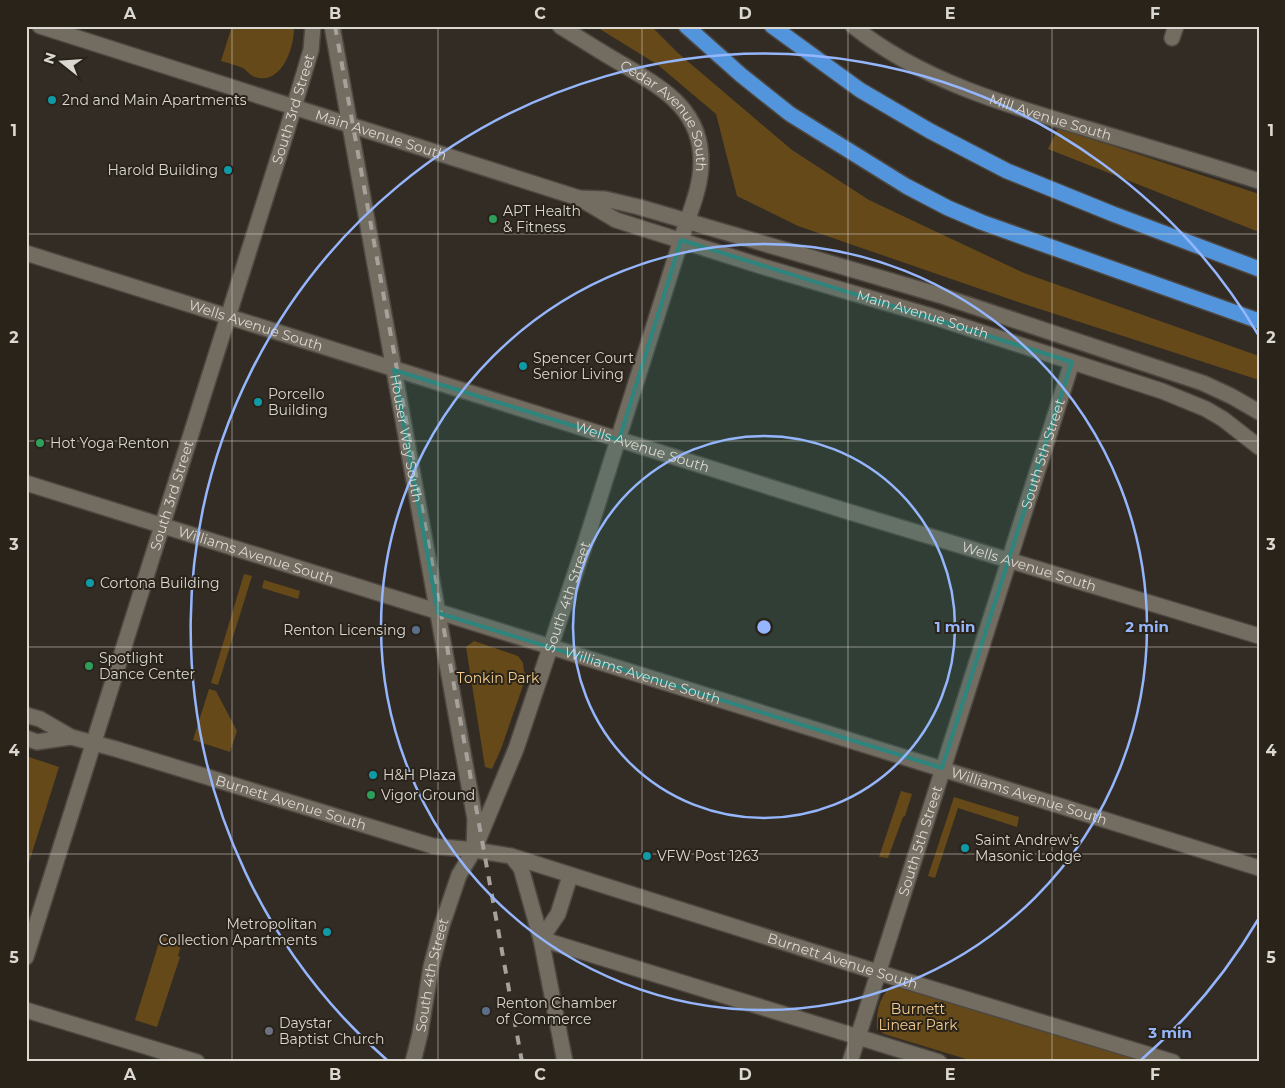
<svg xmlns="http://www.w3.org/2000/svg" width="1285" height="1088" font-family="Montserrat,sans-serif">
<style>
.green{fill:#654919}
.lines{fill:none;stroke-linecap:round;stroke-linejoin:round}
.street-casing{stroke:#4c4740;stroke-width:18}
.secondary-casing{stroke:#4c4740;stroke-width:18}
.highway-casing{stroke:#4c4740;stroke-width:18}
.street{stroke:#736c61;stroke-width:15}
.secondary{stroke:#736c61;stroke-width:15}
.highway{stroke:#5395dd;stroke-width:15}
.rail{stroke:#a6a19b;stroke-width:4;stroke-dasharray:9 9;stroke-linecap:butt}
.marked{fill:#2e857d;fill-opacity:0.2;stroke:#2e857d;stroke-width:4;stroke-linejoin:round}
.grid{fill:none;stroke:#dbd7d1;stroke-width:1;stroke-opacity:0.55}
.ring{fill:none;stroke:#95b6fd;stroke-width:2.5}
.culture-dot{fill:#0f9aa8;stroke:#29231a;stroke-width:2}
.leisure-dot{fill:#2e9e5b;stroke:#29231a;stroke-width:2}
.service-dot{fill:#5c6f8a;stroke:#29231a;stroke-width:2}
.worship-dot{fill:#6b7280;stroke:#29231a;stroke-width:2}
.labels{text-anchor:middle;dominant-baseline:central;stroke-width:4;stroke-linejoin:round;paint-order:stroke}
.poi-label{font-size:14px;fill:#dbd7d1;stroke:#29231a;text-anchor:start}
.street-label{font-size:14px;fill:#dbd7d1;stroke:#29231a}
.park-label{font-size:14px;fill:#f5cc8f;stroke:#29231a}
.centre{fill:#95b6fd;stroke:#29231a;stroke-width:2.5}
.ring-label{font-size:15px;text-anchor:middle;font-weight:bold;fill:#95b6fd;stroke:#29231a;stroke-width:4;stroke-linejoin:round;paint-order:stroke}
.neatline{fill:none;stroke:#dbd7d1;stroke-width:2}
.grid-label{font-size:16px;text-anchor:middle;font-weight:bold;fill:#dbd7d1}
</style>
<rect width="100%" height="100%" fill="#332c24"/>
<path class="green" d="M232,26H294C295,46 282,86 255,77C251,76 247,71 243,68C236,65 228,63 221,61Z
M595,26H651L678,53L792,150L869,200L1024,273L1259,356V380L1018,302L798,226L737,196L716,114L658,65Z
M1058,128L1259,194V232L1048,149Z
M244,574L252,576L218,685L211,683Z
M264,580L300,591L298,599L262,588Z
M474,641L518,656L523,663L524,672L527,674L501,749L492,769L485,767L466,647Z
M209,689L216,691L237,731L230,752L193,740Z
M26,756L59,767L26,872Z
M901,791L912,794L905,816L903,817L888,858L879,857Z
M954,797L1019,817L1017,827L958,808L935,878L928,876Z
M161,936L182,942L178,956L180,957L157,1027L135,1020Z
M893,985L1149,1062H976L884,1034L877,1029C876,1013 879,995 893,985Z"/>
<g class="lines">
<g class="street-casing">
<g id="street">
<path id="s1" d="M332,26L475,819L474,849"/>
<path id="s2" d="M560,26C581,39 601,52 622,64C662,88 702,109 701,163C701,189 688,216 681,240"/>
<path id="s3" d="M853,26C920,80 1006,105 1088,129C1145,146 1202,163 1259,181"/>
<path d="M1172,38L1176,26"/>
<path id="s4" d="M26,715L40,719L71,737L116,749L433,846L474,850L511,856L893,977L1173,1062"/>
<path d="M26,738L37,742L71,737"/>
<path d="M513,858L521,868L541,939L565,1062"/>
<path d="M541,939L939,1062"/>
<path d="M541,939L558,914L570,876"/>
<path d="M26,1010L197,1062"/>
<path id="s5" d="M850,1062L1072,362"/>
</g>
</g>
<g class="secondary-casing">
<g id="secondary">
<path id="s6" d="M40,26L579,198L605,199L639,207L939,295L1203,383L1231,396L1259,412"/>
<path id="s7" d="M579,198L616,220L764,267L931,316L1162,391L1206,409L1223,419L1259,447"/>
<path id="s8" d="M26,253L843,510L1259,636"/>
<path id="s9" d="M26,483C437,612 848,739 1259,868"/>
<path id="s10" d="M26,957L287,130L311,50L313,26"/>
<path id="s11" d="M413,1062L420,1034L431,967L442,925L459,875L474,850L516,749L586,541L681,240"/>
</g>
</g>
<g class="highway-casing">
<path id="highway" d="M686,26L741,75L790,114L906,186L948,208L981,222L1259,321
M772,26L860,90L930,131L1007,171L1113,214L1259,269"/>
</g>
<use href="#street" class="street"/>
<use href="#secondary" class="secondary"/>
<use href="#highway" class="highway"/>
<path class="rail" d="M335,26L522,1062"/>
</g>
<path class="marked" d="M681,240L1072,362L942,768L438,613L394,370L619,440Z"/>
<path class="grid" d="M232,26V1062M438,26V1062M642,26V1062M848,26V1062M1052,26V1062M26,234H1259M26,441H1259M26,647H1259M26,854H1259"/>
<g class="ring">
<circle cx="764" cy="627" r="191"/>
<circle cx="764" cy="627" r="383"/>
<path d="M1259 918A574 574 0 0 1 1141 1060M387 1060A574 574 0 1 1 1259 336"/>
</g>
<g class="culture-dot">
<circle cx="52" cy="100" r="5"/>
<circle cx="228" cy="170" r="5"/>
<circle cx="523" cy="366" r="5"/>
<circle cx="258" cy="402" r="5"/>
<circle cx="90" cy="583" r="5"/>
<circle cx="373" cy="775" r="5"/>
<circle cx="965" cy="848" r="5"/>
<circle cx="647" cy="856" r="5"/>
<circle cx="327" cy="932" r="5"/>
</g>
<g class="leisure-dot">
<circle cx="493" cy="219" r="5"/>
<circle cx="40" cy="443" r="5"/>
<circle cx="89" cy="666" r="5"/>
<circle cx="371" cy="795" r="5"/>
</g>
<g class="service-dot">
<circle cx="416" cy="630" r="5"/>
<circle cx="486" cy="1011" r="5"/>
</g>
<circle class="worship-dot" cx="269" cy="1031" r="5"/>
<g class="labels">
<g class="poi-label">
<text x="62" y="100">2nd and Main Apartments</text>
<text x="218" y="170" text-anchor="end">Harold Building</text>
<text x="503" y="211">APT Health<tspan x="503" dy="16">&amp; Fitness</tspan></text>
<text x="533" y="358">Spencer Court<tspan x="533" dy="16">Senior Living</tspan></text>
<text x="268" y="394">Porcello<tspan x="268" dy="16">Building</tspan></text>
<text x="50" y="443">Hot Yoga Renton</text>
<text x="100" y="583">Cortona Building</text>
<text x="406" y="630" text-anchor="end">Renton Licensing</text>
<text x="99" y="658">Spotlight<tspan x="99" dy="16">Dance Center</tspan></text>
<text x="383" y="775">H&amp;H Plaza</text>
<text x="381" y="795">Vigor Ground</text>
<text x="975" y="840">Saint Andrew's<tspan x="975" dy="16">Masonic Lodge</tspan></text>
<text x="657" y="856">VFW Post 1263</text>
<text x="317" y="924" text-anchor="end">Metropolitan<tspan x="317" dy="16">Collection Apartments</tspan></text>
<text x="496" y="1003">Renton Chamber<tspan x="496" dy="16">of Commerce</tspan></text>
<text x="279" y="1023">Daystar<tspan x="279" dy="16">Baptist Church</tspan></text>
</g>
<g class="street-label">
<text stroke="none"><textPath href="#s10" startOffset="889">South 3rd Street</textPath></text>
<text stroke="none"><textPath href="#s3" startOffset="219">Mill Avenue South</textPath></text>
<text stroke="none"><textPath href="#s2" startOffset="144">Cedar Avenue South</textPath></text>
<text stroke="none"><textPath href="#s6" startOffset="358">Main Avenue South</textPath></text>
<text stroke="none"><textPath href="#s7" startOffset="364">Main Avenue South</textPath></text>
<text stroke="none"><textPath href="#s8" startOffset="241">Wells Avenue South</textPath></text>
<text stroke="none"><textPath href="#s1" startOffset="419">Houser Way South</textPath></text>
<text stroke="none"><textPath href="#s8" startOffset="646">Wells Avenue South</textPath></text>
<text stroke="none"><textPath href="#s5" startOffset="638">South 5th Street</textPath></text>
<text stroke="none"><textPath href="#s10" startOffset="484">South 3rd Street</textPath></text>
<text stroke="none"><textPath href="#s9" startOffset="241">Williams Avenue South</textPath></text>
<text stroke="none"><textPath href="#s8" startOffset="1051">Wells Avenue South</textPath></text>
<text stroke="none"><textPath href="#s11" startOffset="492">South 4th Street</textPath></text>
<text stroke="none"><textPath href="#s9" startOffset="646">Williams Avenue South</textPath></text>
<text stroke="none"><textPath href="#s9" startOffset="1051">Williams Avenue South</textPath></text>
<text stroke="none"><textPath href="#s4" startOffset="280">Burnett Avenue South</textPath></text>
<text stroke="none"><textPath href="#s5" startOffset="232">South 5th Street</textPath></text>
<text stroke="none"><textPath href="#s4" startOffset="855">Burnett Avenue South</textPath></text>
<text stroke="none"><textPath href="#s11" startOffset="89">South 4th Street</textPath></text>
</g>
<g class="park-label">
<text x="498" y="678">Tonkin Park</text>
<text x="918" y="1009">Burnett<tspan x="918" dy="16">Linear Park</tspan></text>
</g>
</g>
<circle cx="764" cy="627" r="8" class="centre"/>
<g class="ring-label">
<text x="955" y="632">1 min</text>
<text x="1147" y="632">2 min</text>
<text x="1170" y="1038">3 min</text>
</g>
<rect width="1285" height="1088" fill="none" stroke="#29231a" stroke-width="55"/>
<g transform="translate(62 62) rotate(287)" stroke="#29231a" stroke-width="4" paint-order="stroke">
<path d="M0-4L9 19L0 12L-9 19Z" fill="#dbd7d1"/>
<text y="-8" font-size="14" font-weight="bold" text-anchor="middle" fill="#dbd7d1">N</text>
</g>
<rect x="28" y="28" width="1230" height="1032" class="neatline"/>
<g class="grid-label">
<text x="130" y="19">A</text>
<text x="335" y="19">B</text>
<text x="540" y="19">C</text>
<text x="745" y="19">D</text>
<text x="950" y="19">E</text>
<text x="1155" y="19">F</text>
<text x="14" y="136">1</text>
<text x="1271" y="136">1</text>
<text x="14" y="343">2</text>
<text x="1271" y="343">2</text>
<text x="14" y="550">3</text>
<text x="1271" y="550">3</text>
<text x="14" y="756">4</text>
<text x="1271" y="756">4</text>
<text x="14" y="963">5</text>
<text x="1271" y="963">5</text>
<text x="130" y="1080">A</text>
<text x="335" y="1080">B</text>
<text x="540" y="1080">C</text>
<text x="745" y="1080">D</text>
<text x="950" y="1080">E</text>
<text x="1155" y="1080">F</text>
</g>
</svg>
